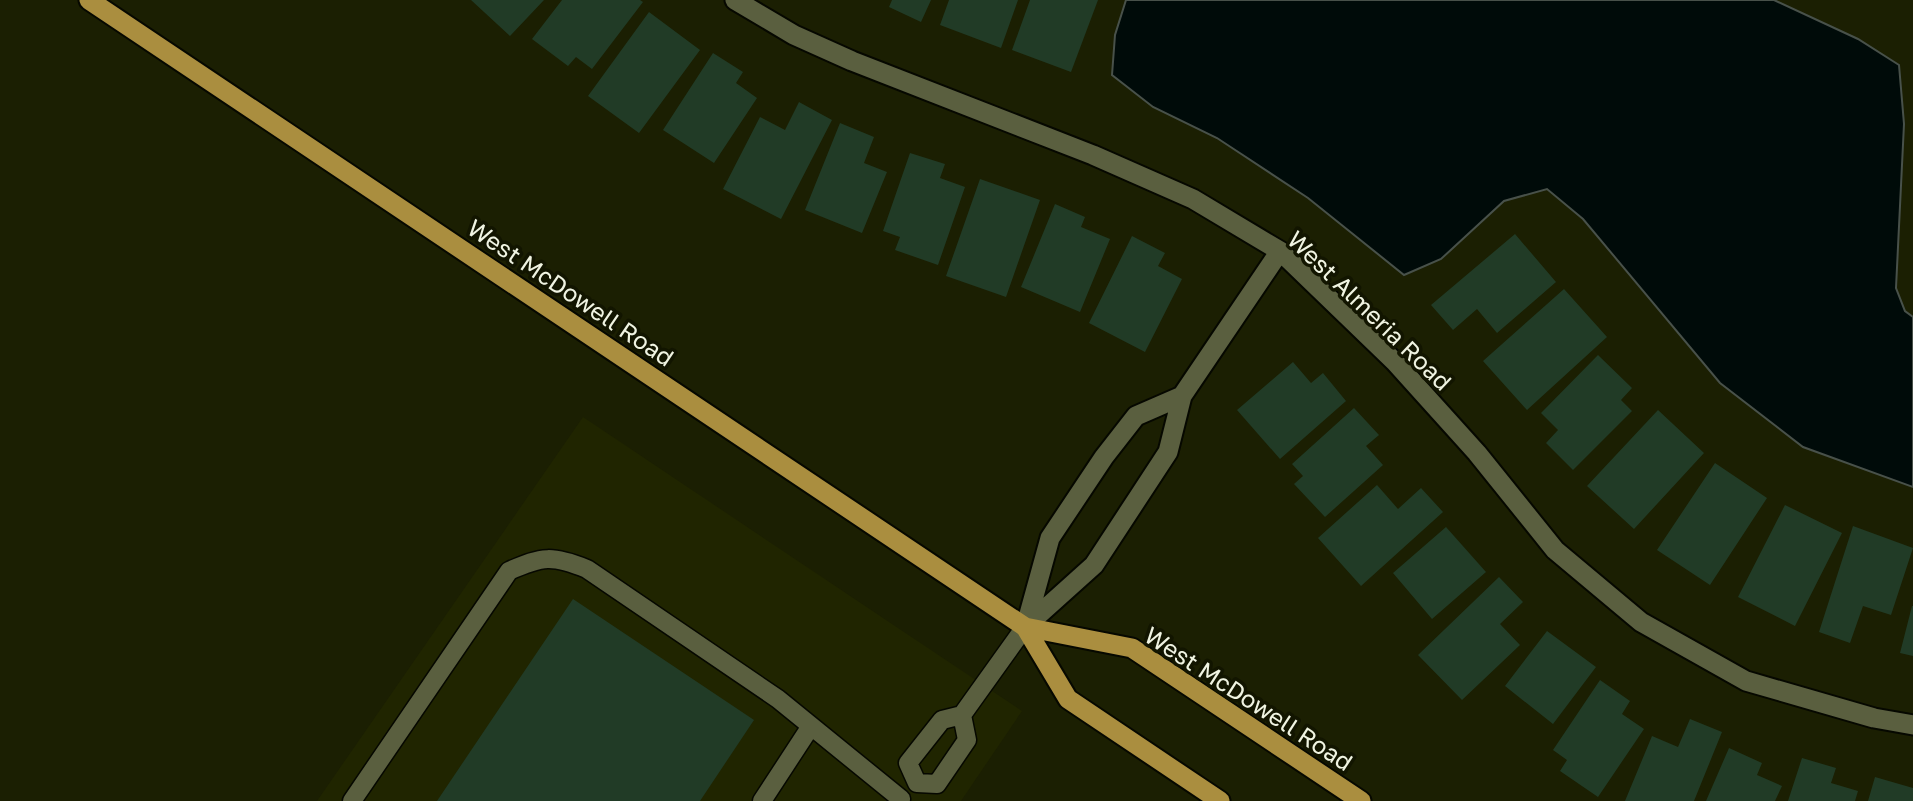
<svg xmlns="http://www.w3.org/2000/svg" width="1913" height="801" font-family="'Golos Text',sans-serif">
<style>
.built{fill:#202500}
.water{fill:#000b09;stroke:#48514a;stroke-width:2}
.building{fill:#213b26}
.lines{fill:none;stroke-linecap:round;stroke-linejoin:round}
.service-casing{stroke:#060800;stroke-width:21}
.minor-casing{stroke:#060800;stroke-width:23}
.primary-casing{stroke:#060800;stroke-width:23}
.service{stroke:#5a5f3f;stroke-width:18}
.minor{stroke:#5a5f3f;stroke-width:19}
.primary{stroke:#aa8e3f;stroke-width:19}
.labels{text-anchor:middle;dominant-baseline:central;stroke-width:7;stroke-linejoin:round;paint-order:stroke}
.street-label{font-size:24px;fill:#f0f4e2;stroke:#121500}
</style>
<rect width="100%" height="100%" fill="#1b1f02"/>
<path class="built" d="M583,417L1022,711L961,801H317Z"/>
<path class="water" d="M1126,0H1774L1858,39L1899,65L1904,124L1896,288L1905,311L1913,317V487L1803,447L1720,383L1583,219L1547,189L1504,201L1441,259L1404,275L1308,198L1217,138L1153,107L1112,75L1115,35Z"/>
<path class="building" d="M471,0H544L510,36Z
M562,0H640L643,2L592,69L576,57L568,66L532,39Z
M892,0H931L921,22L889,7Z
M949,0H1018L1001,48L940,25Z
M1030,0H1098L1071,72L1012,50Z
M649,12L700,50L639,133L588,96Z
M713,53L743,72L736,83L757,98L714,163L663,130Z
M799,102L832,120L781,219L723,189L760,117L785,130Z
M840,123L874,137L864,163L887,172L862,233L805,210Z
M910,153L945,164L940,178L965,187L938,265L895,250L900,237L883,231Z
M980,179L1040,200L1006,297L946,276Z
M1055,204L1085,217L1081,227L1110,239L1080,312L1021,287Z
M1515,234L1556,282L1497,333L1477,309L1453,330L1431,305Z
M1132,236L1165,253L1158,266L1182,279L1145,352L1089,323Z
M1564,289L1607,337L1527,410L1483,361Z
M1598,355L1632,388L1621,400L1632,411L1573,470L1546,443L1558,430L1541,413Z
M1293,362L1311,383L1323,373L1346,401L1280,459L1237,410Z
M1354,408L1379,435L1366,446L1383,465L1325,517L1294,484L1303,476L1292,464Z
M1658,410L1704,453L1634,529L1587,486Z
M1715,463L1767,498L1710,585L1657,550Z
M1377,485L1398,509L1421,488L1443,512L1361,586L1318,538Z
M1785,505L1842,533L1795,626L1738,597Z
M1853,526L1913,548L1891,615L1863,606L1850,643L1819,632Z
M1446,527L1486,572L1432,619L1393,573Z
M1499,577L1523,602L1500,624L1520,645L1462,700L1418,655Z
M573,599L754,720L700,801H437Z
M1912,606H1913V656L1900,653Z
M1547,631L1596,667L1553,724L1505,686Z
M1600,680L1630,701L1622,714L1644,729L1598,797L1560,771L1567,760L1553,750Z
M1690,719L1722,732L1694,801H1625L1652,736L1678,747Z
M1729,748L1762,763L1757,775L1782,786L1775,801H1706Z
M1802,758L1836,768L1831,783L1858,791L1855,801H1788Z
M1875,777L1913,788V801H1868Z"/>
<g class="lines">
<g class="service-casing">
<path id="service" d="M962,715L967,740L937,784L917,783L908,763L942,720L962,715L1025,627
M352,801L509,571C543,556 552,555 587,569L778,699L901,799
M762,801L811,726"/>
</g>
<g class="minor-casing">
<path id="minor" d="M735,0L794,35L852,61L1093,155L1193,199L1280,251L1395,362L1477,453L1555,550L1641,622L1746,681L1874,718L1913,725
M1026,625L1050,538L1104,457L1136,416L1182,396
M1025,627L1094,565L1168,452L1182,396L1280,251"/>
</g>
<g class="primary-casing">
<path id="primary" d="M89,0L1025,627L1132,648L1361,801
M1025,627L1068,699L1220,801"/>
</g>
<use href="#service" class="service"/>
<use href="#minor" class="minor"/>
<use href="#primary" class="primary"/>
</g>
<g class="labels">
<g class="street-label">
<text transform="translate(571 292) rotate(34)">West McDowell Road</text>
<text transform="translate(1370 310) rotate(44)">West Almeria Road</text>
<text transform="translate(1249 698) rotate(33)">West McDowell Road</text>
</g>
</g>
</svg>
